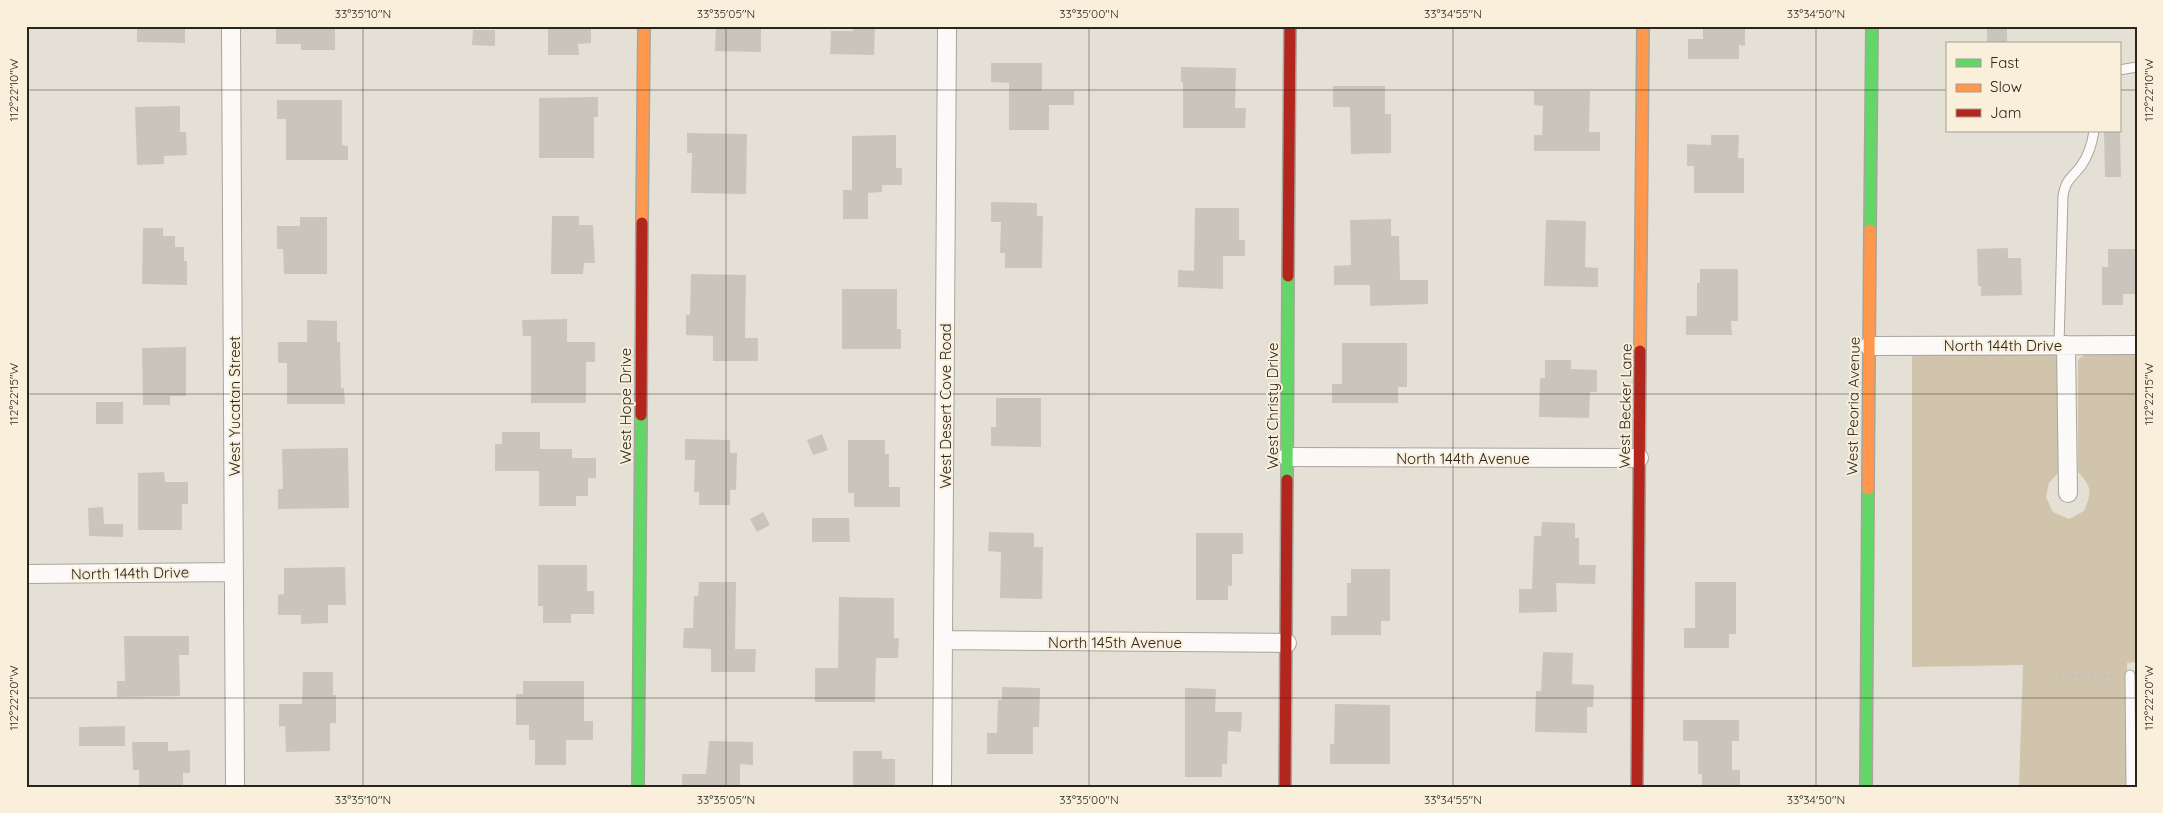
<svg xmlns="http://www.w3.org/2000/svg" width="2163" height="813" font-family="Quicksand,sans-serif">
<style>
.green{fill:#d0c4ac}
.building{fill:#cac5bc}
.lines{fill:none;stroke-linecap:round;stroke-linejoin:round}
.lane-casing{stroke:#a8a49c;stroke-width:11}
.street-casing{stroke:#a8a49c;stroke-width:20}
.fast-casing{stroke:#a8a49c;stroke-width:14}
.slow-casing{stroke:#a8a49c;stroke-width:14}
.jam-casing{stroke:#a8a49c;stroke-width:14}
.path{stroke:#c3c1bd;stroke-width:3;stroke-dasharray:2.5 4;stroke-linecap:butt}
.lane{stroke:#fbfaf9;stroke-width:9}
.street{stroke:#fbfaf9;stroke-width:18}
.fast{stroke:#63d668;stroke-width:11}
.slow{stroke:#ff974d;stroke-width:11}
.jam{stroke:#b3261e;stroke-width:11}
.ticks{fill:none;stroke:#2a261e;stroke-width:1;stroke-opacity:0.45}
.labels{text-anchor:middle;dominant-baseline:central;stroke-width:4;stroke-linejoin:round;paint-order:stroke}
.street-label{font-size:15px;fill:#2a261e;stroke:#f9efdb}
.neatline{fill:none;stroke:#2a261e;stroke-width:2}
.ticks-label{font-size:12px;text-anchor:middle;fill:#2a261e}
</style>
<rect width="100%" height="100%" fill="#e5e0d5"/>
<path class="green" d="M2055,354L2059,361V472L2049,483L2046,497L2053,512L2069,519L2084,511C2092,492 2092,487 2078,472V360L2084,355H2137V662L2127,663V787H2019L2023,665L1912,667V355Z"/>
<path class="building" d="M137,26H185V43L137,42Z
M276,26H335V50H301V44H276Z
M548,26H591V43L578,44L579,55H548Z
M716,26L761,28V52L715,51Z
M853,26H875L874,55L830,54L831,31H853Z
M1703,26H1745V46L1739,45V59H1688V39H1703Z
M1987,26H2007V44H1987Z
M473,30H495V46L472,45Z
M991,63H1042V91H1074V105H1049V130H1009V83L991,82Z
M1181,67L1236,68L1235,108H1246L1245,128H1183V82H1181Z
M1333,86H1385V114H1391V153L1351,154L1350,107H1333Z
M1534,91H1590L1589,132H1600V151H1534V135H1542L1543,106L1534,105Z
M598,97V117H594V158H539V98Z
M277,100H342V145L348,146V160H286V119H277Z
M180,106V132H186L187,155L164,156V164L137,165L135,107Z
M2104,131H2120L2121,177H2105Z
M687,133L747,134L746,194L691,193L692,153H687Z
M896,135V168H902V185H882V192L868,193V219H843V190H852V136Z
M1711,135H1739L1738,158H1744V193H1694V166H1687V144L1711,145Z
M991,202L1037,203V216H1043L1042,268H1005V253H1000L1001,222H991Z
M1195,208H1239V240H1245V256H1223V289L1178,287V270L1194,271Z
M552,216H579V225H593L595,263H584L583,274H551Z
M300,217H327V274H284L283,249H277V226H300Z
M1391,219V236H1399L1400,280H1428V304L1370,306V285H1334V266L1351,265L1350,220Z
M1546,220L1586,221L1585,267L1598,268V287L1544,286Z
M143,228H163V236H175V247H184V261H187V285L142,284Z
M2008,248V258H2021L2022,295L1981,296V286H1978L1977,249Z
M2108,249H2137V294H2123V305H2102V267H2108Z
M1700,269H1738V321H1731L1732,335H1686V316H1697V283H1700Z
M691,274L746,275L745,338H758V361H713V336L686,335V315H690Z
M842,289H897V329H901V349H842Z
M567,319V342H595V362H586V403H531V336H523L522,320Z
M307,320L337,321V342H340L341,388H344L345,404H287V363H278V342H307Z
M1342,343H1407V387H1398V403H1332V384H1342Z
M186,347V396H170V405H143L142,348Z
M1545,360H1571V369L1597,370V392H1590L1589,418L1539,417L1540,378H1545Z
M996,398H1041V447L991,446V427H996Z
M96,402H123V424H96Z
M502,432H540V449H572V458H596V478H588V496H576V506H539V471H495V444H502Z
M822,434L828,450L813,455L807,440Z
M685,439L730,440V453H737L736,490H730V505H699V492H694L695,460H685Z
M848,440H885V454H889V487H900V507H854V493H848Z
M348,448L349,508L278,509V489H283L282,449Z
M164,472L165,482H188V504H182V530H138V473Z
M103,507L104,524H123V537L89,536L88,508Z
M763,512L770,525L757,532L750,519Z
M812,518H849L850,542H812Z
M1542,522L1575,523V538H1579V565H1596L1595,584L1556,583L1557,612L1519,613V589H1532L1534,536H1541Z
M989,532L1034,533V547H1043L1042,599L1000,598L1001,552L988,551Z
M1196,533H1243V554H1232V586H1228V600H1196Z
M538,565H587V591H594V614H571V623H543V606H538Z
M345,567L346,605H328V623L301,624V615H278V595L284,594V568Z
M1351,569H1390V621H1381V635H1331V616H1347V583H1351Z
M699,582H736L735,649H756L755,672H711V649L683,648L684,628H693L694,596H698Z
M1695,582H1736V634H1729V648H1684V628H1695Z
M839,597L894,598V638H899L898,658H876L875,702H815V668H838Z
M124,636H189V655H179L180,696L117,697V681H125Z
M1543,652L1573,653L1572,684L1594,685L1593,707H1587V733L1535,732L1536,691H1541Z
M303,672H333V695H336V723H330V751L286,752L285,726L279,727V704H302Z
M523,681H584V721H593V740H566V765H535V740H529V725H516V694H523Z
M1002,687L1040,688L1039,727H1033V754H987V733H997L998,700H1002Z
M1185,688L1216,689L1215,712H1242L1241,732L1228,731L1227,764H1222V777H1185Z
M1335,704L1390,705V764H1330V744H1334Z
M1683,720H1739V741H1732V770H1740V787H1702V774H1698V741H1683Z
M125,726V746H79V727Z
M709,741L753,742V765L740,764V787H682V774H706Z
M132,742H168V751L190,750V773H183V787H139V770H133Z
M853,751H882V759H895V787H853Z"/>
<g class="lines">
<g class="lane-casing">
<path id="lane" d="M2119,70L2137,67
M2059,345L2063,196C2066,179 2071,179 2081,166C2089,155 2092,144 2094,131
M2130,675L2131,787"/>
</g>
<g class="street-casing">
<path id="street" d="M231,26L235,787
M2066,345L2068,493
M1869,346L2137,345
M1287,457L1639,458
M26,574L234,572
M943,640L1287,643
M942,787L947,26"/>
</g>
<g class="fast-casing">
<path id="fast" d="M1870,230L1872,26
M1287,480L1288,276
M638,787L641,415
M1866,787L1868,489"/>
</g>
<g class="slow-casing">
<path id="slow" d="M642,223L644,26
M1640,351L1643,26
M1868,489L1870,230"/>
</g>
<g class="jam-casing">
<path id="jam" d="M1288,276L1290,26
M641,415L642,223
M1285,787L1287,480
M1637,787L1640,351"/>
</g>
<path class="path" d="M2052,675L2119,676"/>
<use href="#lane" class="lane"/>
<use href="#street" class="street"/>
<use href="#fast" class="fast"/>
<use href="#slow" class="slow"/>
<use href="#jam" class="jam"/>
</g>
<path class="ticks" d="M363,26V787M726,26V787M1089,26V787M1453,26V787M1816,26V787M26,90H1947M2119,90H2137M26,394H2137M26,698H2137"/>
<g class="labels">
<g class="street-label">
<text x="2003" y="345">North 144th Drive</text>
<text transform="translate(234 406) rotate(-90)">West Yucatan Street</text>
<text transform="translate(625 406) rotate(-90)">West Hope Drive</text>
<text transform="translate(945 406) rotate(-90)">West Desert Cove Road</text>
<text transform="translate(1272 406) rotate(-90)">West Christy Drive</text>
<text transform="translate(1625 406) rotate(-89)">West Becker Lane</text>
<text transform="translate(1853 406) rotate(-89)">West Peoria Avenue</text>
<text x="1463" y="458">North 144th Avenue</text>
<text transform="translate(130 573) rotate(-1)">North 144th Drive</text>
<text x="1115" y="642">North 145th Avenue</text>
</g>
</g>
<rect width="2163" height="813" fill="none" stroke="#f9efdb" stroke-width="55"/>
<rect x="1946" y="42" width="175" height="90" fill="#f9efdb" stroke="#a69f8f"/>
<rect x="1956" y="59" width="25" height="8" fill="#63d668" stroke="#a69f8f"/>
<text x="1990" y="68" font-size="15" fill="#2a261e">Fast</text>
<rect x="1956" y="84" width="25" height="8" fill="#ff974d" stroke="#a69f8f"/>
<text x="1990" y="92" font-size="15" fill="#2a261e">Slow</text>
<rect x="1956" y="109" width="25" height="8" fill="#b3261e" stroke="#a69f8f"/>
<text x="1990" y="118" font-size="15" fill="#2a261e">Jam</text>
<rect x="28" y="28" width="2108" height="758" class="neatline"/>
<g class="ticks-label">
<text x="363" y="18">33°35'10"N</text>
<text x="726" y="18">33°35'05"N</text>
<text x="1089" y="18">33°35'00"N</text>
<text x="1453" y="18">33°34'55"N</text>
<text x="1816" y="18">33°34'50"N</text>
<text transform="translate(2149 90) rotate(-90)" y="4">112°22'10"W</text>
<text transform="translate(14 90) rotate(-90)" y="4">112°22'10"W</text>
<text transform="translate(2149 394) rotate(-90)" y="4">112°22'15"W</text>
<text transform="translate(14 394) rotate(-90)" y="4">112°22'15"W</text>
<text transform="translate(2149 698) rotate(-90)" y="4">112°22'20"W</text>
<text transform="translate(14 698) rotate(-90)" y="4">112°22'20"W</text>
<text x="363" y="804">33°35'10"N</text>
<text x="726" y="804">33°35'05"N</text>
<text x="1089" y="804">33°35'00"N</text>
<text x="1453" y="804">33°34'55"N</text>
<text x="1816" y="804">33°34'50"N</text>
</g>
</svg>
